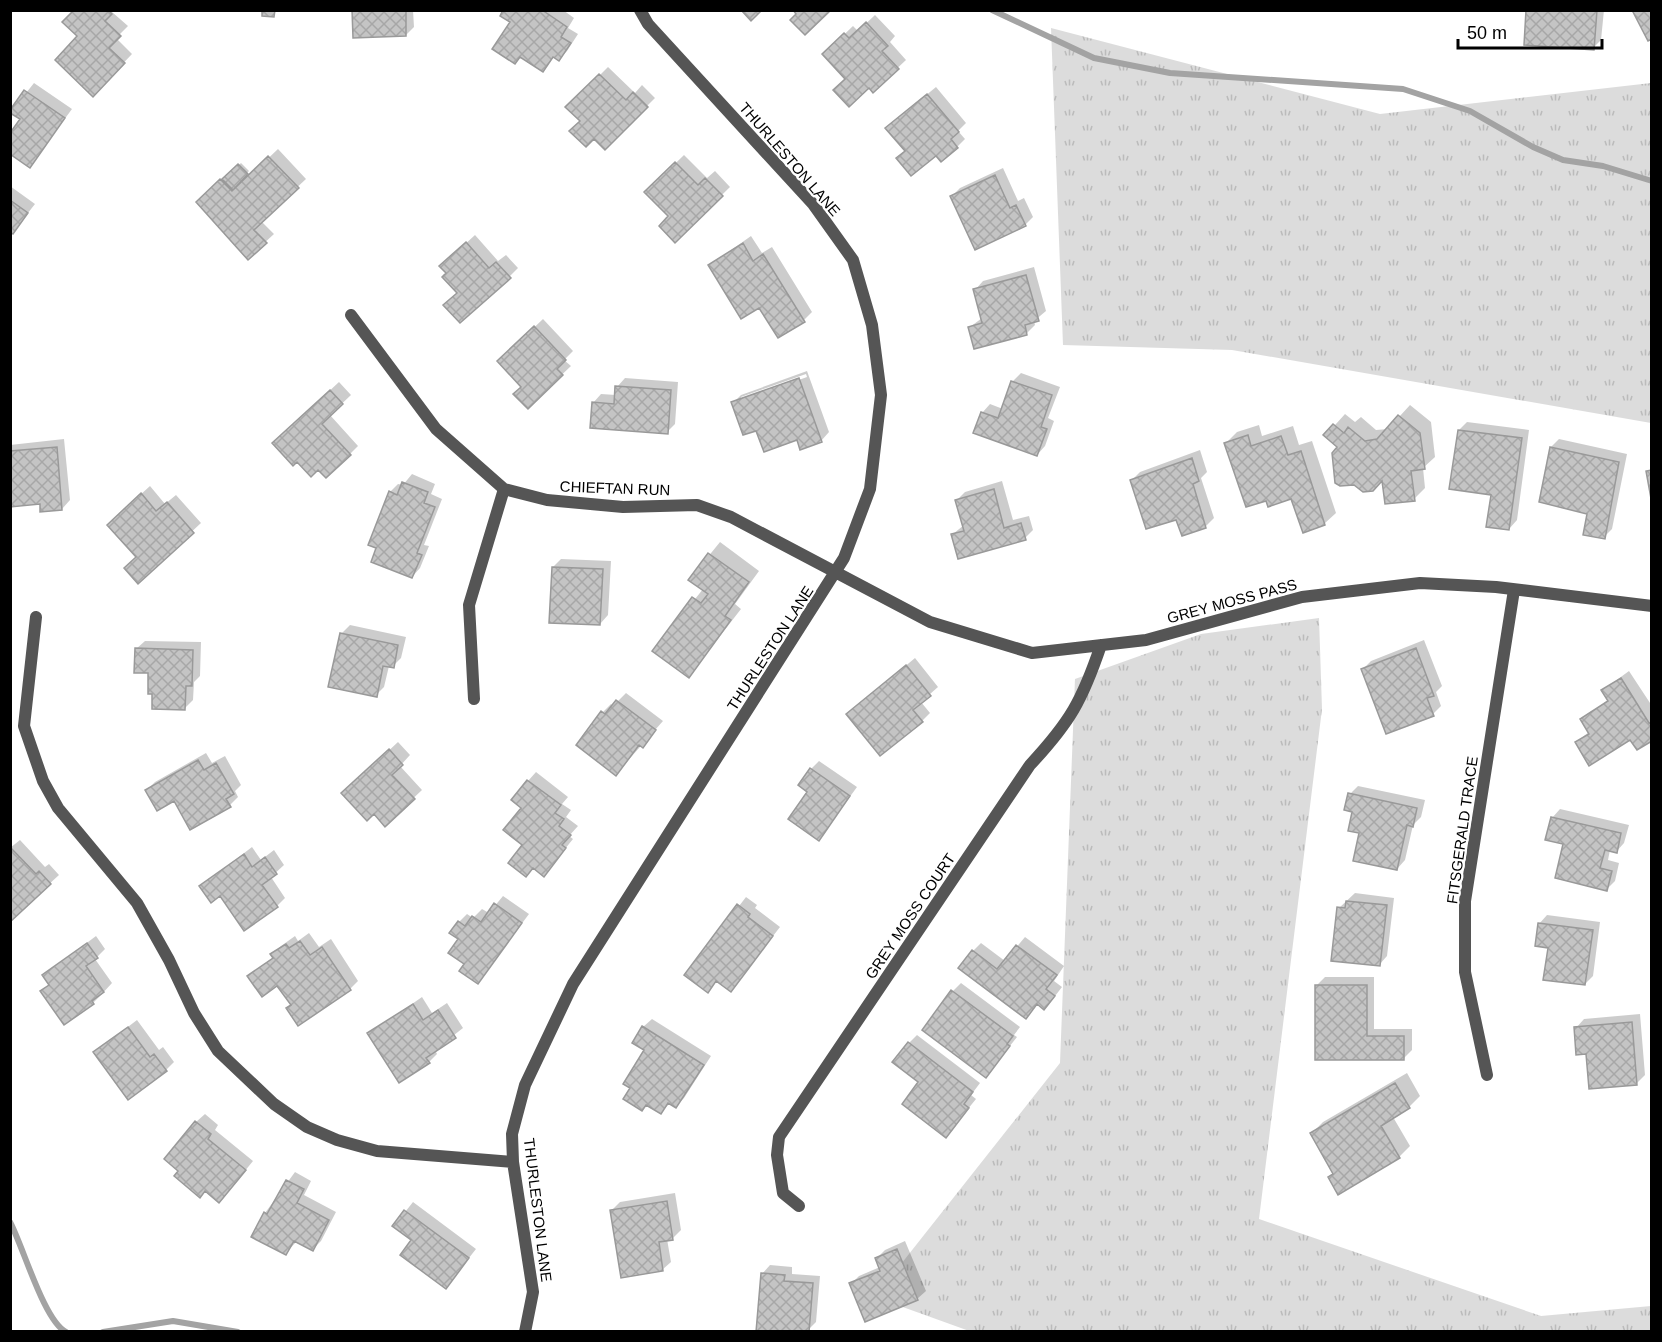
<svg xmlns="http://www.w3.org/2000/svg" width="1662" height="1342" font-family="Helvetica,sans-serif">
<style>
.grass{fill:url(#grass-tufts)}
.shadow{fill:#0003;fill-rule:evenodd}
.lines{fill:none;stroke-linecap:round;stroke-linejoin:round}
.stream{stroke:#a3a3a3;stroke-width:6}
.building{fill:url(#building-cross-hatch);stroke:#999;stroke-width:1.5}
.minor{stroke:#555;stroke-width:12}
.labels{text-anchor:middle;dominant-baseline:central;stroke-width:4.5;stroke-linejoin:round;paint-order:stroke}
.street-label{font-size:15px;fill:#000;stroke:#fff}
</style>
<defs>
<pattern id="grass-tufts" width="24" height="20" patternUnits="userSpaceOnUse" patternTransform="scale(1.5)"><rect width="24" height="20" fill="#dcdcdc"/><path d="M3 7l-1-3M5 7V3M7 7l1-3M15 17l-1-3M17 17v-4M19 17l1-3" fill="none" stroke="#bbb"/></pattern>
<pattern id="building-cross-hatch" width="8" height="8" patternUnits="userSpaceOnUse" patternTransform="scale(1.5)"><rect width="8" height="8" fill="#c4c4c4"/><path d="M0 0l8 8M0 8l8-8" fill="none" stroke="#a7a7a7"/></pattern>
</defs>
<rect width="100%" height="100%" fill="#fff"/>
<path class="grass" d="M1051,28L1380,114L1651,83V423L1232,350L1063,345Z
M1319,618L1322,709L1259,1219L1541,1316L1651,1306V1331L972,1332L875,1297L1060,1063L1075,679L1201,634Z"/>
<path class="shadow" d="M76,10H114L112,12L128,26L116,38L132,54L93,95L79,36Z
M354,10H413L414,27L406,35Z
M505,10H563L574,18L568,28L578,34L567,51L559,59L555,56L543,70L521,56L515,62L512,22Z
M1528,10H1604L1601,40L1593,48Z
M875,15L895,36L890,42L906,60L873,91L869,86L847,79L824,54L853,26L858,31Z
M608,67L635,93L642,85L655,98L605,148L568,107Z
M34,83L72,109L30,166L22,119L11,112Z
M936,87L966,123L958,131L965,139L957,147L936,154L906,151L896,120Z
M278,149L306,179L261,221L274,234L248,258L198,202L241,163L249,171L239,181L241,184Z
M684,155L707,178L715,171L730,187L675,241L670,216L646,192Z
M1003,168L1018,201L1024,198L1033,217L1025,225L951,197L960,188Z
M10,186L35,204L13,232L10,230Z
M475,235L498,261L506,255L518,268L510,276L458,293L448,273L450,258Z
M751,236L762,253L772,247L812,312L804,320L760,305L710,265Z
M1034,267L1046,311L1034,321L1035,325L1027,333L970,327L982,318L975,290L983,281Z
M543,319L573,351L564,360L571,366L528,407L522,386L499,361Z
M807,371L829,432L821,441L798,439L757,429L733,403L741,395ZM806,374L807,377L741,401V397Z
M1021,373L1060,387L1048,418L1054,421L1045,446L1037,455L982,413L990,404L1003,409L1013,381Z
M625,378L678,382L675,424L667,432L593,403L601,394L616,395L617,387Z
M339,382L351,395L330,415L358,446L350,454L319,468L282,435Z
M1410,405L1431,422L1435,457L1423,468L1425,488L1414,499L1383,479L1326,435L1345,414L1355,422L1361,417L1376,430L1388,429Z
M1467,422L1529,430L1517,520L1509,529L1459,430Z
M1259,425L1262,436L1293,426L1299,445L1312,441L1336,513L1324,524L1292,497L1267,499L1226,443L1237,432Z
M64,439L70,500L62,509L41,502L10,505V445Z
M1559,439L1627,454L1612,529L1604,537L1551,447Z
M1200,450L1207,472L1201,478L1214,518L1206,526L1182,534L1177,518L1132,480L1140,472Z
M412,474L435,484L431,494L442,499L424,545L429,546L420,568L412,577L390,492L398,484L403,485Z
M1002,481L1013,520L1029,516L1033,530L1025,538L953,534L964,525L957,500L965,492Z
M150,486L165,504L176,495L201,523L138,582V556L117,516Z
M720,542L759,571L735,604L741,609L689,676L654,651L703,589L690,579Z
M561,559L611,561L608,615L600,624L553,567Z
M350,625L406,637L401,658L393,666H389L384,687L376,695L341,634Z
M1424,640L1442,686L1436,692L1441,706L1433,714L1362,670L1371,661Z
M145,641L201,642L200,676L194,682L193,700L185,708L150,672L136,649Z
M915,658L938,687L921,702L930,713L922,721L848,714Z
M1629,671L1652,706V739L1576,742L1589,732L1582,720L1609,699L1603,690Z
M626,693L663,721L616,774L603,712L611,704L613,706Z
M398,742L410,755L400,766L422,790L385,825L352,785Z
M206,753L212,763L225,756L241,785L235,791L238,797L230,805L175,799L147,790L155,782Z
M819,761L857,787L819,839L809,791L811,769Z
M536,772L568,797L562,804L571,810L566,817L578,826L569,836L573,839L544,875L524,844L523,807L528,781Z
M1358,786L1425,800L1421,817L1413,825L1405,860L1397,869L1360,832L1350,794Z
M1560,809L1629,825L1624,843L1616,852L1610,850L1608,860L1619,863L1615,881L1607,889L1552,818Z
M20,840L45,867L49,864L59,875L10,920V848Z
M252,847L261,860L274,850L284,865L271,877L285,898L277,906L220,894L201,886Z
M1355,893L1394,898L1387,956L1379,965L1339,908Z
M503,896L529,914L478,982L466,964L459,922L467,914L473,918L482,909L489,913Z
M746,897L757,905L755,908L780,927L731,990L718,980L707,991L686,975Z
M1547,915L1600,922L1593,976L1585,984L1550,946L1539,924Z
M309,933L319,947L331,939L358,981L350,989L292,1004L278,984L249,976L274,957L272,954L281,946L295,936L298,941Z
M96,936L105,949L95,959L112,983L101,995L93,1003L42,992L50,984L44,975Z
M1025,937L1064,966L1054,981L1062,987L1052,1000L1044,1008L1038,1003L1026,1017L973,951L981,943L1005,961Z
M1325,977H1374V1029H1412V1050L1404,1058L1317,1059L1316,986Z
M961,983L1020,1027L1014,1035L1017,1037L986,1076L953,991Z
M422,997L432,1013L447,1003L463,1028L435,1050L437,1054L429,1062L369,1034Z
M1640,1014L1645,1075L1637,1083L1587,1052L1576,1028L1584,1019Z
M652,1019L711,1056L684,1098L676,1106L670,1103L661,1112L646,1050L643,1027Z
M137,1020L159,1050L163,1047L174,1062L166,1070L95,1052Z
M917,1035L980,1083L971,1095L976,1099L946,1136L921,1082L909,1043Z
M1407,1073L1420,1096L1409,1107L1393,1117L1410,1146L1399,1157L1334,1173L1312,1133L1323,1122Z
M205,1114L218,1125L215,1130L253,1161L227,1193L180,1171L196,1122Z
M295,1172L311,1181L304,1195L336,1212L321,1241L313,1249L297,1241L286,1253L265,1213Z
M675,1193L681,1230L673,1238L667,1239L671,1262L662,1270L612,1210L620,1202Z
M413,1202L476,1249L446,1287L413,1240L394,1226Z
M905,1241L926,1291L917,1299L851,1284L859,1276L880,1267L877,1258L885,1250Z
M770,1265L792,1267V1274L820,1276L816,1322L808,1330L762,1274Z"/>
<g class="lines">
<path class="stream" d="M992,10L1094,58L1170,73L1403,89L1470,111L1533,147L1563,160L1603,166L1652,181
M10,1222C23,1246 44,1321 66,1332
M103,1332L173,1321L238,1332"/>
</g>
<path class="building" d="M74,10H108L112,14L105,21L121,36L109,48L125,63L93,97L55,60L77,36L62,22Z
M262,10H275L274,17L262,16Z
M352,10H406V36L353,38Z
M503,10H542L567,27L561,37L571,43L559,61L553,57L543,72L520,57L515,64L492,49L510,22L500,16Z
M741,10H762L751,21Z
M793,10H831L805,35L790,20L796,14Z
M1526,10H1597L1594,50L1524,45Z
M1632,10H1652V39L1648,41Z
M866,22L888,46L882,51L899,69L873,93L869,88L849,107L833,90L845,79L822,54L844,33L849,38Z
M599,74L626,100L633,92L648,107L605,150L594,139L586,147L569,131L580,121L565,107Z
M24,90L65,118L30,168L10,154V133L20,119L10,113V110Z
M927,94L959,132L951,139L958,148L941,162L936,156L911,176L896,158L905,151L885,128Z
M268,156L299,188L254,230L267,243L248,260L196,202L220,179L232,191Z
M675,162L698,185L705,178L723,196L675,243L659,226L668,216L644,192Z
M238,164L248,174L233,190L222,179Z
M995,175L1010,208L1016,205L1026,226L975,250L950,196Z
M10,200L28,213L13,234L10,232Z
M466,242L489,268L496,262L511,278L460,323L443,305L457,293L442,277L446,273L439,266Z
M743,243L753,261L763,254L805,322L778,338L759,308L741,319L708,265Z
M1026,275L1039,321L1025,325L1027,335L974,349L968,327L982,323L973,289Z
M534,326L566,360L557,369L563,375L528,409L513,394L521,387L497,361Z
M799,378L822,442L800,450L797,440L764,452L756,431L743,435L731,402Z
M1011,381L1052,395L1041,427L1047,429L1037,456L973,433L981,412L998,418Z
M615,386L671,390L668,434L590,428L592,402L614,404Z
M330,390L343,404L322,424L351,455L326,478L318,470L311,477L297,462L293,466L272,443Z
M1398,415L1420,433L1425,469L1411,471L1415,501L1385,504L1382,481L1373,491L1363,492L1354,485L1340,486L1335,483L1332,453L1337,447L1323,435L1333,424L1344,433L1348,427L1365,441L1377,439Z
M1458,430L1522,438L1509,530L1486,527L1491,495L1449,489Z
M1248,435L1251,446L1281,436L1288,455L1301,451L1325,525L1303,533L1291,499L1268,507L1266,501L1246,507L1224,443Z
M57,447L62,510L40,512V504L10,507V451Z
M1550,447L1619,462L1605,539L1583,535L1587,514L1539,502Z
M1192,458L1199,481L1193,484L1206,528L1182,536L1176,520L1146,529L1130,480Z
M1652,470V504L1646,471Z
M402,482L428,492L424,503L435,507L417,553L422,555L412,578L371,562L376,548L368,545L389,491L397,495Z
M994,489L1004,528L1021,523L1026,540L958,559L951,534L964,531L955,500Z
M141,493L156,511L167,502L194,533L138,584L124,568L136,557L107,525Z
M708,553L749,582L725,616L731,620L689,678L652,651L692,597L701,603L708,594L688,580Z
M552,567L603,569L600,625L549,623Z
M340,633L398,645L394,668L383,666L377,697L328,687Z
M135,648L193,650L192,686H186L185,710L152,709V694H148V673H134Z
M1416,648L1434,696L1427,698L1434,716L1386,734L1361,669Z
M906,665L931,696L913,710L923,722L880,756L846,714Z
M1621,678L1649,723L1652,722V741L1637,750L1630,740L1589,766L1575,742L1589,734L1580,719L1608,701L1601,690Z
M616,700L656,730L643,748L639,745L616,776L576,745L601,711L605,714Z
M389,749L403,765L392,775L415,799L385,827L374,814L367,821L341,793Z
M198,760L204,770L216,763L234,794L226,799L231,807L190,830L174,801L157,811L145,790Z
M810,768L850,796L819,841L788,819L807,792L798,785Z
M527,780L561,805L555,813L564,819L559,826L571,835L562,845L566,848L544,877L533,868L526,877L508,863L522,845L503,830L521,808L511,800Z
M1348,793L1417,808L1413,827L1407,825L1397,870L1353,861L1359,833L1348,831L1352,812L1344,810Z
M1551,817L1621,833L1617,853L1605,850L1600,868L1612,871L1607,891L1555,878L1563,844L1545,840Z
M10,847L36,874L39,871L51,884L10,922Z
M244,854L252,867L265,857L277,874L262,885L278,907L244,931L220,896L211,903L199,886Z
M1346,901L1387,905L1380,966L1331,961L1337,907L1345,908Z
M494,903L522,923L478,984L459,971L464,964L448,953L458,939L449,933L458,921L465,926L472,916L481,922Z
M737,904L750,914L748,917L773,936L731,992L716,981L708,993L684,975Z
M1538,923L1593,930L1585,985L1543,980L1548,948L1535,946Z
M300,941L310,955L322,947L351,990L298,1026L286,1008L291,1005L277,986L262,997L247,976L273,958L270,954L286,944L289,948Z
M87,943L98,958L86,966L104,992L92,1001L94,1004L64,1025L40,991L49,985L42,975Z
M1016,945L1057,975L1046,989L1055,996L1044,1010L1037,1004L1026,1019L958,968L972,950L997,969Z
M1315,985H1367V1036H1404V1060H1315Z
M951,990L1013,1036L1007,1044L1010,1046L986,1078L922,1030Z
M413,1004L423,1020L438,1010L456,1038L426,1058L430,1063L399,1083L367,1033Z
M1632,1022L1637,1085L1589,1089L1586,1054L1576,1055L1574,1027Z
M642,1026L704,1065L676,1108L668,1103L661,1114L646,1105L642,1111L623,1099L630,1088L623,1084L644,1050L632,1043Z
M128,1027L150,1057L154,1054L167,1071L128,1100L93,1052Z
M908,1042L973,1092L964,1104L969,1108L946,1138L902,1104L918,1082L892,1062Z
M1395,1083L1410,1108L1381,1126L1400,1158L1338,1195L1328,1177L1333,1174L1310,1133Z
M195,1121L211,1134L208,1139L246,1170L219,1203L205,1191L200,1198L174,1176L178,1171L164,1159Z
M286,1180L304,1189L297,1203L329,1220L313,1251L294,1241L286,1255L251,1237L264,1212L267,1214Z
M667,1201L673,1240L659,1242L663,1271L621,1278L610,1210Z
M404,1210L469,1258L446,1289L400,1255L411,1240L392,1226Z
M897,1249L918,1300L865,1322L849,1283L880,1271L875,1258Z
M761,1273L785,1275L784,1281L813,1283L809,1332H756Z"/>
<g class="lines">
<path class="minor" d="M351,315L436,429L504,489L547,500L623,507L697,505L731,517L930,622L1032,653L1146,640L1302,597L1420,583L1496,587L1652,606
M36,617L24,726L43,781L58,808L137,903L169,960L194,1013L218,1051L274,1104L307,1127L337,1140L377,1151L513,1162
M474,699L469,605L504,489
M1487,1075L1465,972V901L1514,590
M799,1206L783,1193L777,1155L779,1137L1030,765C1070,722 1082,701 1101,645
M525,1332L533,1292L513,1162L512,1134L525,1085L573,984L844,558L870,489L881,395L872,325L853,260L813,204L648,24L640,10"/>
</g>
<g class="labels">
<g class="street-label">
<text transform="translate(790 159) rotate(49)">THURLESTON LANE</text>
<text transform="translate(615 488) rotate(2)">CHIEFTAN RUN</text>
<text transform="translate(1232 601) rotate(-15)">GREY MOSS PASS</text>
<text transform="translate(770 648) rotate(-57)">THURLESTON LANE</text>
<text transform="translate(1462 830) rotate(-82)">FITSGERALD TRACE</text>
<text transform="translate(910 916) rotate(-56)">GREY MOSS COURT</text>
<text transform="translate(538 1210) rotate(83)">THURLESTON LANE</text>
</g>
</g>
<rect width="1662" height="1342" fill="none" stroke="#000000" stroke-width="24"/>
<path d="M1458 39v9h144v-9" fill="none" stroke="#000000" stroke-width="3"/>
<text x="1467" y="39" font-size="18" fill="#000000" stroke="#ffffff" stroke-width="4.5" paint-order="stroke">50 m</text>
</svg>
